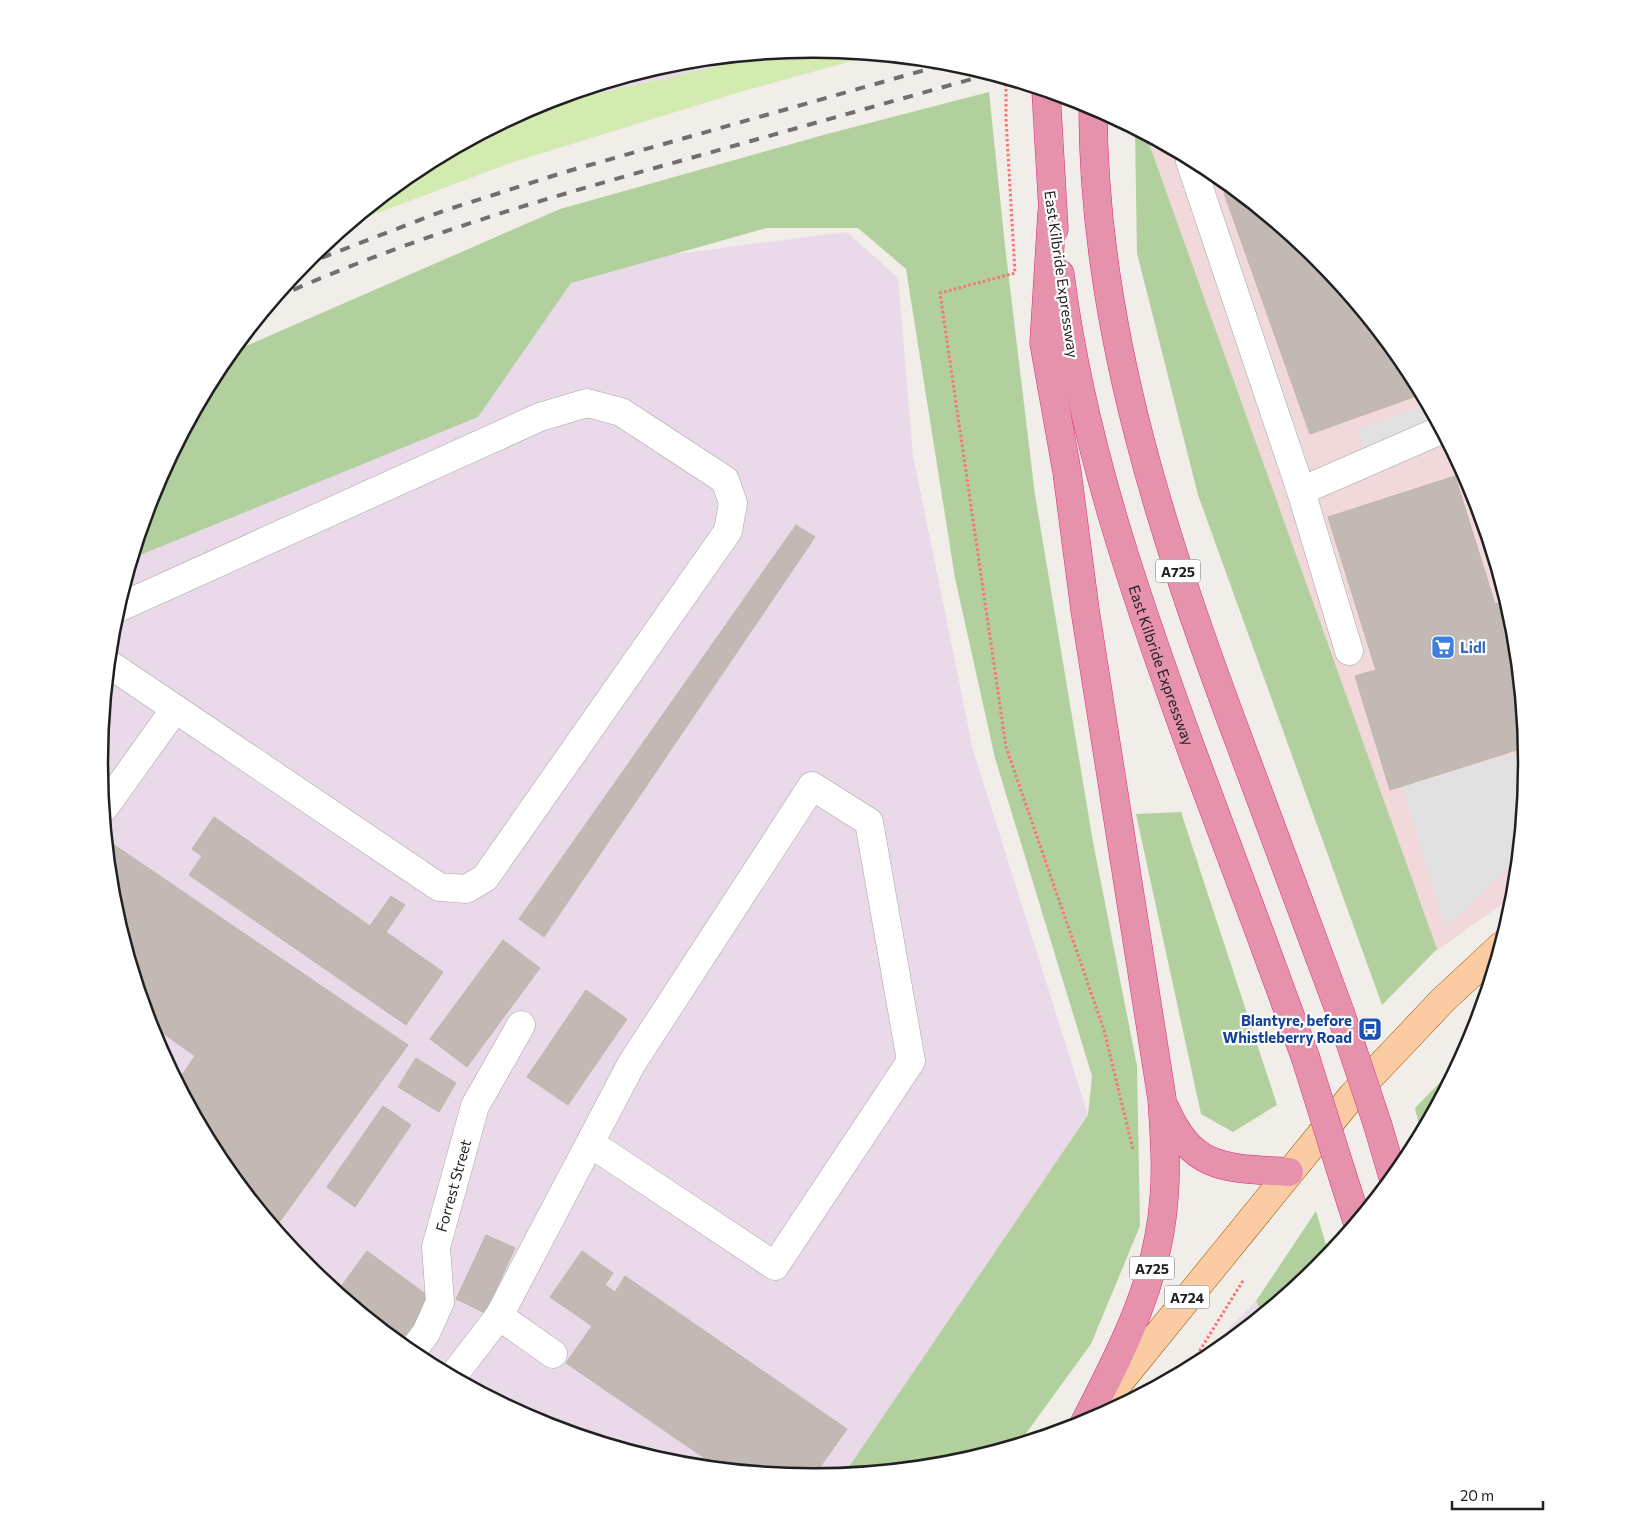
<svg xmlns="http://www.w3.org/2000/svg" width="1627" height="1526" font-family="Commissioner,sans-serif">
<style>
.commercial{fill:#f1d8da}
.industrial{fill:#eadae9}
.grass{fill:#d3eab0}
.forest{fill:#b2d09e}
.parking{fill:#e1e1e1}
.building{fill:#c2b9b4;stroke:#c3b3ab}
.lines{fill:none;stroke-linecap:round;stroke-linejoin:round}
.minor-casing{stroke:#a5a5a5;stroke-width:29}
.major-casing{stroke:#9d5702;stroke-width:29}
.highway-casing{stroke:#da2b7b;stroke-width:29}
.path{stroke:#f97274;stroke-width:3;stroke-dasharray:2.5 2.5;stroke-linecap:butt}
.minor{stroke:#fff;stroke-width:28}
.major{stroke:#fbcba4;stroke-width:28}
.highway{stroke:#e792ac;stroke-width:28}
.rail{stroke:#6f6f6f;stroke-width:4;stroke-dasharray:10 10;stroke-linecap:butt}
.highway-bridge-casing{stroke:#da2b7b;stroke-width:29;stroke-linecap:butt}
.highway-bridge{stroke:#e792ac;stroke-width:28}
.labels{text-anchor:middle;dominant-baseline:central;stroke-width:4.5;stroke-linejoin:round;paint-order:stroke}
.shield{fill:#fff;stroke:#646464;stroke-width:1}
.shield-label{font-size:14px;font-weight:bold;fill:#212121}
.street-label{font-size:15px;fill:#212121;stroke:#fff}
.shop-label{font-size:15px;font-weight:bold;fill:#366cbe;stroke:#fff;text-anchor:start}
.transit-label{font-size:15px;font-weight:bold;fill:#164399;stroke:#fff;text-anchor:end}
.rim{fill:none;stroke:#212121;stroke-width:2.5}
</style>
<rect width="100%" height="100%" fill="#f1ede8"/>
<path class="commercial" d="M1146,135L1211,169L1319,258L1408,366L1473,490L1514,624L1528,763L1515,895L1436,951Z"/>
<path class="industrial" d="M778,52L527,110L540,103L674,62Z
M847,232L898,278L913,455L973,750L1088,1115L844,1474L813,1477L674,1463L540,1423L416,1357L308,1268L219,1160L154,1036L113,902L99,763L113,623L154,489L198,406L431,293L565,268Z
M1256,1301L1263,1314L1210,1357L1192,1366Z"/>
<path class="grass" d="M814,49L874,55L750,89L510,163L351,223L417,169L527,110L778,52Z"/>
<path class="forest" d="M989,92L1005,246L1035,495L1093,842L1137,1066L1140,1226L1091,1344L1019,1443L953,1464L844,1474L1088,1115L1092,1076L995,758L955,578L906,269L858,228H767L571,283L478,417L133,558L154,489L220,366L230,353L560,209L827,134Z
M1135,129L1146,135L1437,949L1382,1005L1198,495L1137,253Z
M1181,812L1277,1105L1233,1132L1201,1114L1136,814Z
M1460,1062L1421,1134L1415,1108Z
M1316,1211L1329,1255L1318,1268L1263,1314L1256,1301Z"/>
<path class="parking" d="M1428,404L1437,422L1363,447L1358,430Z
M1527,752L1528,763L1518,857L1446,929L1401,783Z"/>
<path class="building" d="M1235,189L1319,258L1408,366L1422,394L1310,434L1224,193Z
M1455,476L1495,604L1507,600L1514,624L1526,747L1390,790L1355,676L1376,670L1328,517Z
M796,525L815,537L544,937L519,919Z
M214,817L370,926L391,896L405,905L386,932L443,972L406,1025L189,875L202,856L192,849Z
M107,840L408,1045L275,1228L219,1160L178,1081L195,1056L150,1024L113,902Z
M503,940L540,968L467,1067L430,1039Z
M586,990L627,1019L568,1105L527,1077Z
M416,1058L456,1083L439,1112L398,1087Z
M383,1106L411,1125L355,1207L327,1187Z
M486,1235L515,1248L485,1313L456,1299Z
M367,1251L438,1303L406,1348L337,1292Z
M582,1251L613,1273L605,1285L615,1292L625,1276L847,1429L813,1477L719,1468L566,1363L592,1326L550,1297Z"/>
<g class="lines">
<g class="minor-casing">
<g id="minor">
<path d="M1190,161L1301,491"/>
<path d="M1349,651L1301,491L1441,430"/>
<path d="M109,664L439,887L466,889L485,878L728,531L733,503L725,480L621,412L587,403L540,417L118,608"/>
<path d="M104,808L175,709"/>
<path d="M499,1316L553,1354"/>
<path id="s1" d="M411,1353L426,1333L440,1302L436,1247L475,1106L521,1025"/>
<path d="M453,1376L499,1316L632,1063L812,786L869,822L911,1061L775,1266L590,1143"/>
</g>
</g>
<g class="major-casing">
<path id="major" d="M1100,1406L1352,1096L1443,1000L1501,946"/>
</g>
<g class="highway-casing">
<g id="highway">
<path d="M1046,91L1054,229"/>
<path d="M1093,107C1093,331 1166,547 1244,754C1276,840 1308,926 1340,1012"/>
<path d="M1052,212L1044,343L1067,472L1085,610L1162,1099C1164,1132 1167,1165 1164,1198C1158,1283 1122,1350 1084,1424"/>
<path id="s2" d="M1060,274C1081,440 1136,598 1193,754C1231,855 1268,955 1305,1056"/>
<path d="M1166,1110C1193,1172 1229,1168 1289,1172"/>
<path d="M1378,1126L1393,1177"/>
<path d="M1341,1171L1357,1221"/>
</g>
</g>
<path class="path" d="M1006,79V119L1015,273L940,293L1006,747L1104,1030L1133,1150
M1189,1368L1244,1279"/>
<use href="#minor" class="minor"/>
<use href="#major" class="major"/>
<use href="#highway" class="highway"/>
<path class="rail" d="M303,265L443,211L565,172L953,62
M275,298C406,239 542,199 680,161C783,132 886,103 990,74"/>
<g class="highway-bridge-casing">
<path id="highway-bridge" d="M1340,1012L1378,1126
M1305,1056L1341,1171"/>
</g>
<use href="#highway-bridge" class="highway-bridge"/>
</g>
<defs>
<g id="supermarket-square" transform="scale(1.25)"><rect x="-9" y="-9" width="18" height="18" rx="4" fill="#3f7fe0" stroke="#fff"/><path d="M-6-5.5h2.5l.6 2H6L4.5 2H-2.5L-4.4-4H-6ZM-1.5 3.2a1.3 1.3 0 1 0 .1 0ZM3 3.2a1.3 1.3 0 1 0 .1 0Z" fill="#fff"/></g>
<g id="bus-square" transform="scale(1.25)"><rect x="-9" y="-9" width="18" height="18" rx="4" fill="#1a4fb4" stroke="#fff"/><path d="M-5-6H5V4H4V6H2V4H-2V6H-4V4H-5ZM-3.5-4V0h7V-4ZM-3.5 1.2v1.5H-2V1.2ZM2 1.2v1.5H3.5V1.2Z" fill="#fff"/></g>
</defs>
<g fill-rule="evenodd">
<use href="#supermarket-square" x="1443" y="647"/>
<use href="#bus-square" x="1370" y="1029"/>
</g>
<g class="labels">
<g class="shield">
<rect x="1155.5" y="559.5" width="45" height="23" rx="4"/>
<rect x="1129.5" y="1256.5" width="45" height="23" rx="4"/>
<rect x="1164.5" y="1285.5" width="45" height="23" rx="4"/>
</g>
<g class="shield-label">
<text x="1178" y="571">A725</text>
<text x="1152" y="1268">A725</text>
<text x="1187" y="1297">A724</text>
</g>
<g class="street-label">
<text transform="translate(1062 274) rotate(82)">East Kilbride Expressway</text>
<text stroke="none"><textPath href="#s2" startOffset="405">East Kilbride Expressway</textPath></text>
<text stroke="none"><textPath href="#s1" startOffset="178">Forrest Street</textPath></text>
</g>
<g class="shop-label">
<text x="1460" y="647">Lidl</text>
</g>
<g class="transit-label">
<text x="1352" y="1020">Blantyre, before<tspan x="1352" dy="17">Whistleberry Road</tspan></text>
</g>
</g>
<path d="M0 0H1627V1526H0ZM108 763a705 705 0 1 1 1410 0a705 705 0 1 1-1410 0Z" fill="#fff" fill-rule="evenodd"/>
<path class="rim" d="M108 763a705 705 0 1 1 1410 0a705 705 0 1 1-1410 0Z"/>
<path d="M1452 1501v8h91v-8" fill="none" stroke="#212121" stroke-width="2.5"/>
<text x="1460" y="1501" font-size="15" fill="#212121" stroke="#ffffff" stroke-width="4" paint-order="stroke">20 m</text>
</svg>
